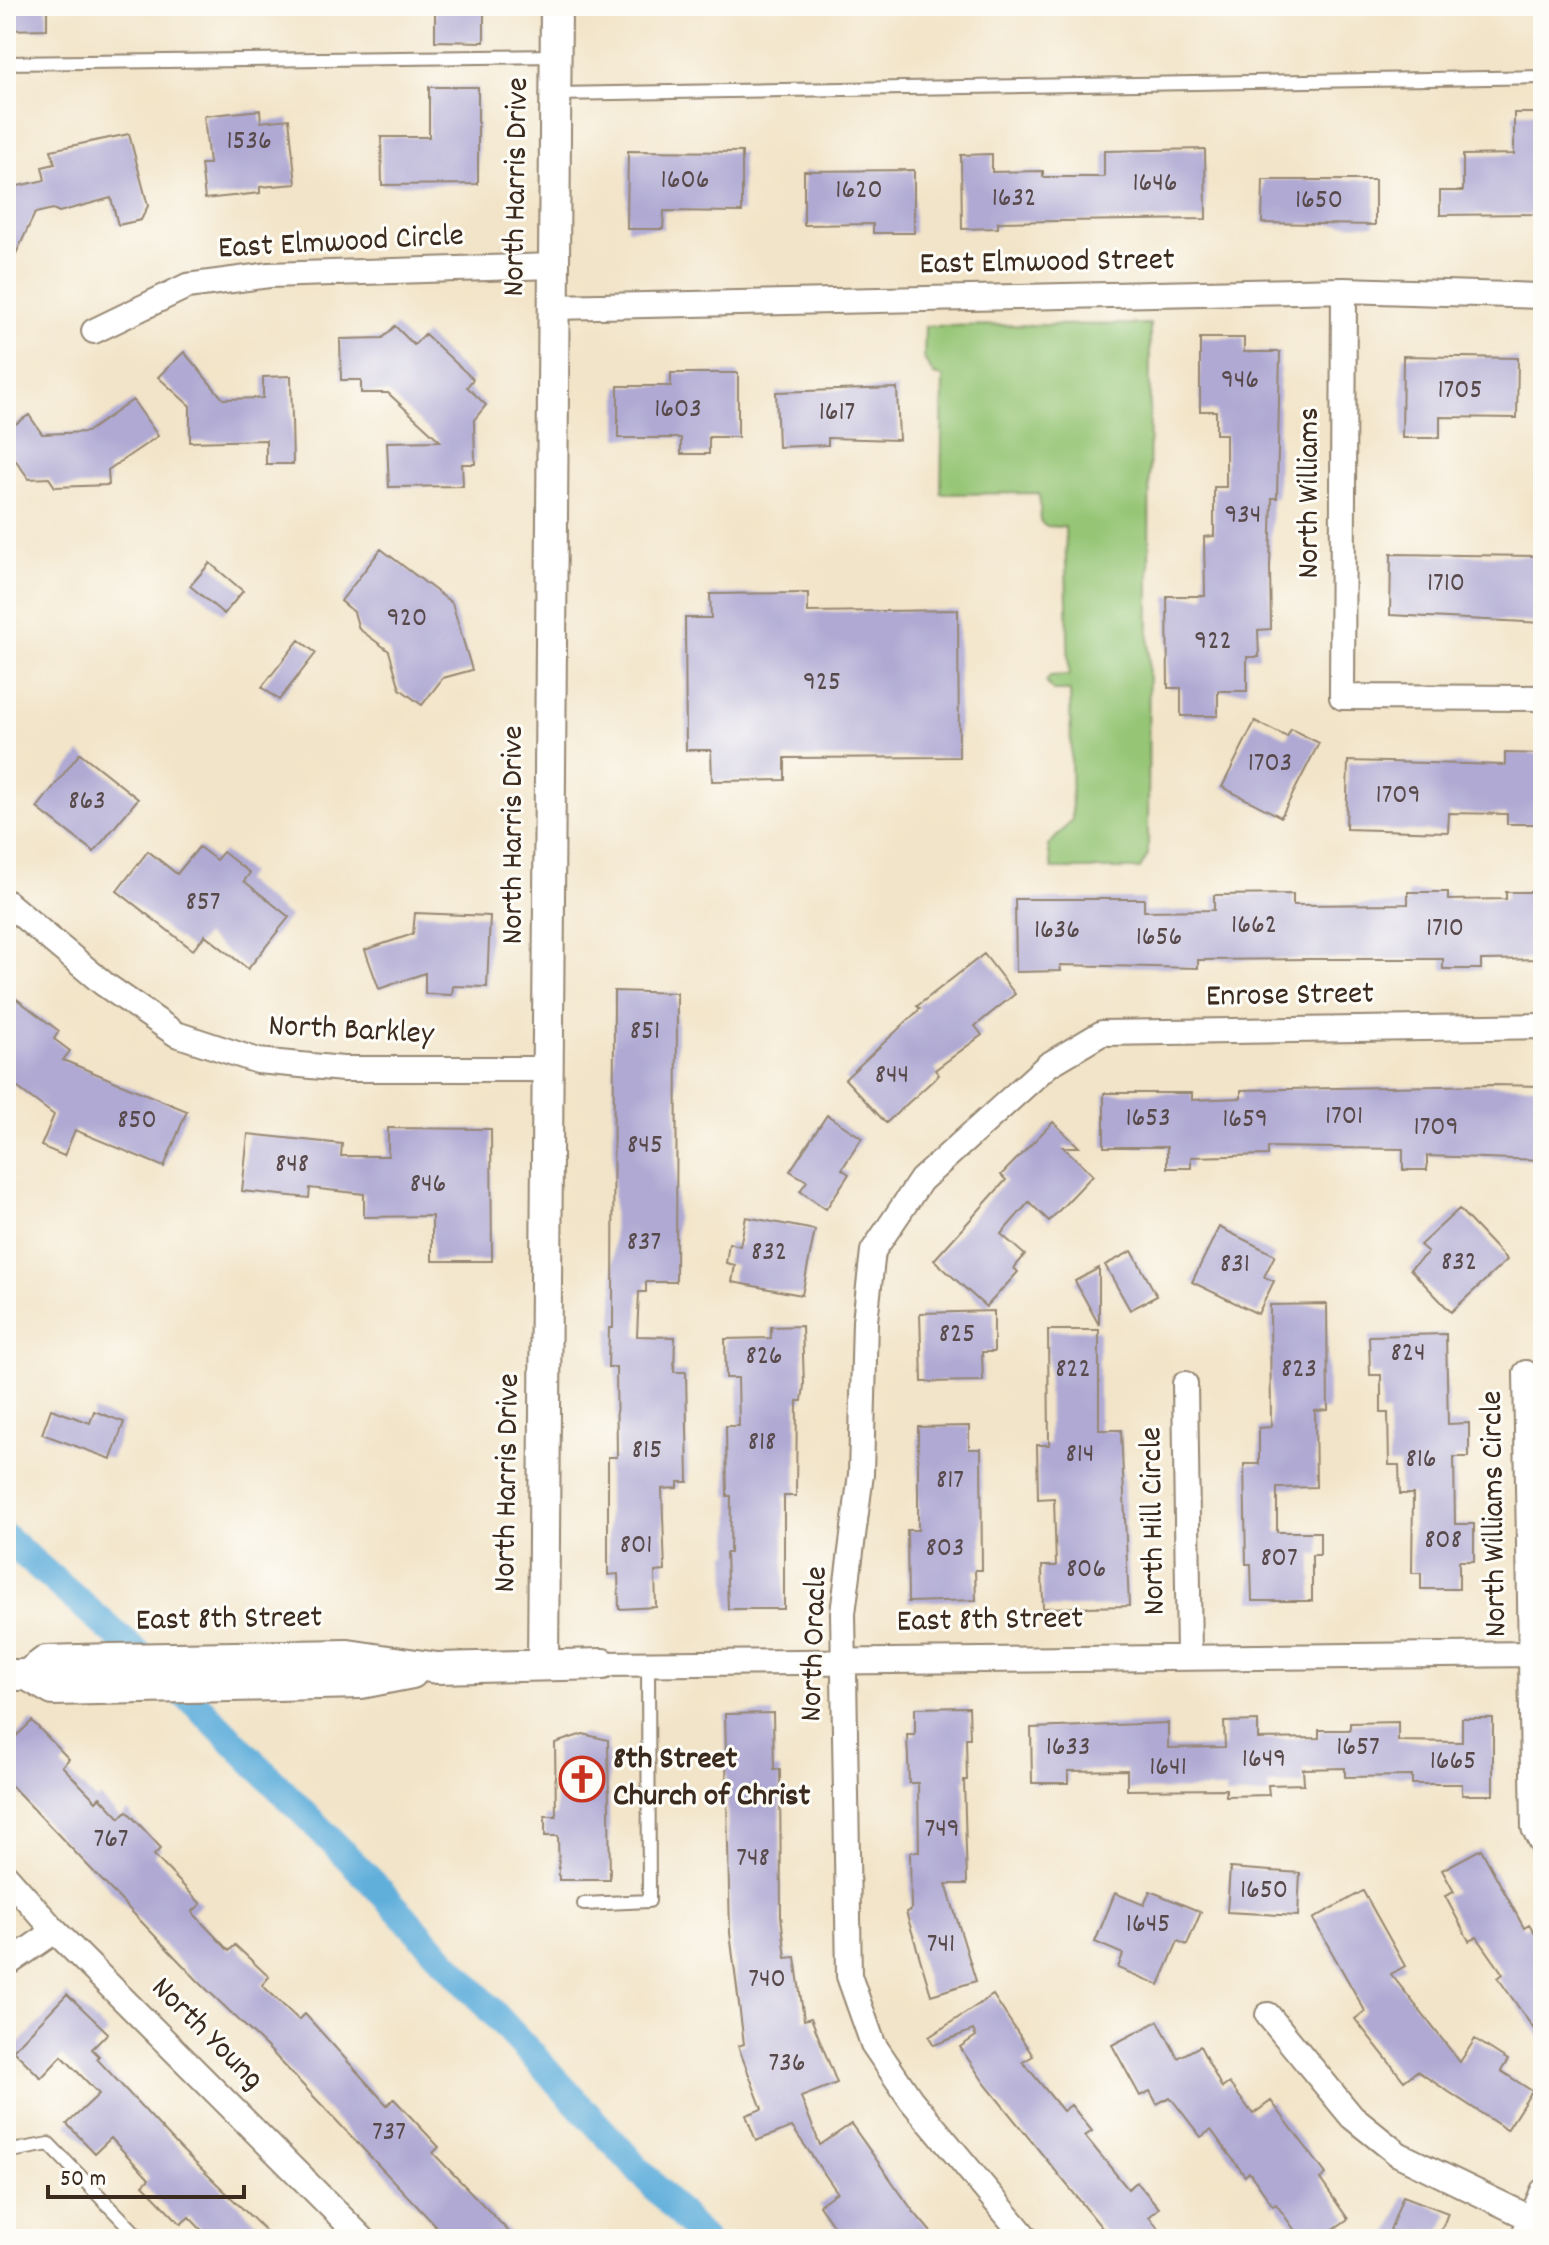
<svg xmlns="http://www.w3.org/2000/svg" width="1549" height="2245" font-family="Dekko,sans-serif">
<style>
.green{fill:#95c574;stroke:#687849;stroke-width:2}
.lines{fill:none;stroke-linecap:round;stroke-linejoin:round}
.canal{stroke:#61afdb;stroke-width:28}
.building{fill:#afa9d3}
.service-casing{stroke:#968773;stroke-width:16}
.minor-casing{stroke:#968773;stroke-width:28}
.tertiary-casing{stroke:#968773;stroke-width:34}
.service{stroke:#fff;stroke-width:12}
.minor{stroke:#fff;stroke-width:24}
.tertiary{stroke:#fff;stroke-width:30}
.labels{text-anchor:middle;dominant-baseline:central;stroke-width:6;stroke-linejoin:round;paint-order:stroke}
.number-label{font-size:28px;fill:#584a4b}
.street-label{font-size:32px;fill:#3b2a1e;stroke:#fdfcf7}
.poi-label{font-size:32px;font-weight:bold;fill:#3b2a1e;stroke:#fdfcf7;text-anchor:start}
</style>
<rect width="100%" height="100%" fill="#fdfcf7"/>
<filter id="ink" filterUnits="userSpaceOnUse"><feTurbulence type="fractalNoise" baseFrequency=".0125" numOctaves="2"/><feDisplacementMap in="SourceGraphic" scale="16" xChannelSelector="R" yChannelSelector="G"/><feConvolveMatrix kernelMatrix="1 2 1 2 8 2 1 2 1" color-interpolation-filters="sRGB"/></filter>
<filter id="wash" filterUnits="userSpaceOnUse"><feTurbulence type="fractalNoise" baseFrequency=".006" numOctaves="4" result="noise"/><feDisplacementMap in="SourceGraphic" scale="32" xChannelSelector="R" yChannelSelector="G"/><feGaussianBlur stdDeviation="1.8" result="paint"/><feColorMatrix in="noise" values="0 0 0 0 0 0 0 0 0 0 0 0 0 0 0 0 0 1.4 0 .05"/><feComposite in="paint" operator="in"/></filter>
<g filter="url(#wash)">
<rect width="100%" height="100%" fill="#f2e4c8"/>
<path class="green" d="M1150,324L1148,855L1140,869H1052L1048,846L1072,820L1070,691H1053L1046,682L1050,676L1069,675L1065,527L1045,526L1041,522L1039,493L941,494L943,377L934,375L924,359L925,326Z"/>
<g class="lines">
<path class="canal" d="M6,1538L201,1709L369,1879L703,2239"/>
</g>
<g id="blocks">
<path class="building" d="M6,6H47V29L6,30Z
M435,6H484V42L435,41Z
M429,87H478V184L382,185L381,137H429Z
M260,110L261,122L289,119L296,184L260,187V193L205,199L201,164H209L204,116Z
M1514,113H1543V214L1440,215V191H1463V155L1514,154Z
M129,134L148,206L141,220L118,225L111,198L59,212L53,209L35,213L6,275V203L13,187L45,180L42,167L55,164L51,150Z
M1205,149L1206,219L998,222V228L962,229L961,155L992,154V172L1043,171V177H1104V151Z
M628,151L742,152V212L664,211L663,229H627Z
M914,170V233H873V224L804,225V171Z
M1263,180H1375V225L1262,223Z
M395,326L414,345L425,334L473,379L467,387L486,405L474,420L475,464H462L463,486L389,487L387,442L440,441L388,393H361V380H341L340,339L383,338Z
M1200,338H1244V352H1280L1277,498H1272L1270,567L1271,629L1258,630L1259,657H1247V691H1218V716H1181V688H1168L1167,596H1205L1204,537L1214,536V487H1226V434H1216V411H1200Z
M184,352L223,399L263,398V377L291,376L293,464H266V440L190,442V406L158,377Z
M1403,356L1518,358L1517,418L1440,417V438H1402Z
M671,373H738V437H709V454H681V438H618V386H671Z
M897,388L899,440L828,438V445L778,447L776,392Z
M133,400L158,436L108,470L109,485L55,487L49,478L29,479L9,451L8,429L29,415L42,434L87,432Z
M381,549L452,603L472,670L443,678L422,705L400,689L389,651L359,629L354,612L341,601Z
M1391,554L1543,556V623L1390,615Z
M210,563L243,591L224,614L190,586Z
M808,593V612L958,610L959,757L785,758V780L712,781L711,750H686L685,618H711L710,594Z
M299,640L316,653L279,700L262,687Z
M1255,721L1287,737L1291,729L1319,743L1281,817L1222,787Z
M80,753L138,799L94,852L37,808Z
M1505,753L1543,754V824H1507V814L1449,813L1448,832L1346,829L1348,761L1505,765Z
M199,847L216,860L223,852L250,873L244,881L289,917L248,969L205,935L193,950L117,891L148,851L177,874Z
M1408,892H1448V900L1506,899V892H1543V959L1481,960V969H1443V959H1312L1198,960V968L1060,965L1061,971L1016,972L1015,899H1144V911L1214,910V895L1293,894V905L1408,904Z
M415,913L490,916L487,987L453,986L452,995L425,994V973L379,989L365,950L413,934Z
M984,954L1015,994L975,1026L982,1035L935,1070L939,1075L886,1123L845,1079L920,1009L917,1006Z
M6,991L59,1031L54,1039L70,1051L63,1060L187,1111L164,1167L75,1130L64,1156L41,1146L54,1115L6,1079Z
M614,991L677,993L676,1282H646V1292H639L637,1336L675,1337L674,1372H686L688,1482H678V1488L662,1489L665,1571L655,1572L656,1607L619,1609L618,1574L608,1575V1457H617L616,1367H608L609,1328H613Z
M1491,1085L1543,1086V1160L1427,1156V1170H1403V1149L1268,1147V1155L1191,1157V1168H1167V1147H1104V1093H1192V1100L1241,1098V1090Z
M827,1115L862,1138L842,1169L849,1174L826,1209L800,1191L807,1181L790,1171Z
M1053,1122L1079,1147H1063L1093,1175L1049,1221L1029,1202L1001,1234L1025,1255L1014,1268L1018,1272L986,1307L934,1260L1006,1180L1001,1175Z
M388,1128L491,1129L492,1261H432V1216L364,1217V1194L310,1188L309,1198L242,1191L248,1134L342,1144L341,1156H388Z
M1459,1209L1507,1260L1451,1312L1410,1269L1428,1252L1420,1245Z
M746,1217L815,1230L802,1295L732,1282L735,1265L726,1263L729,1243L740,1246Z
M1219,1227L1275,1255L1264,1277L1274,1281L1258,1314L1192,1282Z
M1132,1251L1157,1296L1130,1310L1105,1265Z
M1099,1268V1325L1075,1281Z
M1327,1304L1328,1410L1315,1411L1316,1487L1277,1488V1532H1320V1555H1312V1601H1252L1251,1564H1246L1244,1464H1259V1428L1271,1427L1270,1305Z
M994,1311V1352H982L983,1381L922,1382L920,1313Z
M802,1326L804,1385L802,1401H797L796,1496H784V1609H728L726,1553H730L731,1496H727L726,1426H739L738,1378H726L725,1339L771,1338V1327Z
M1048,1330H1099V1430H1121L1129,1606L1043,1608L1042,1566H1056L1054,1498L1038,1499L1037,1445H1049Z
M1446,1334L1448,1424L1469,1423V1457H1454L1455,1524H1474V1561H1459V1589H1421V1573H1412L1413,1494H1400L1399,1465H1389L1388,1413H1381V1375H1370L1369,1336Z
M51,1409L90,1423L94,1411L124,1422L111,1459L42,1434Z
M969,1426V1449H981L982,1570H975L976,1600L908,1602L907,1530H918V1427Z
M969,1707L970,1738H966L967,1780H964L967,1884H946L976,1981L931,1995L906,1912L911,1910L910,1852H919L918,1783H909L907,1735H915V1708Z
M773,1713L774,1769H780L781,1916L786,1958L795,1957L804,2020L811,2018L837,2083L801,2097L820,2145L851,2124L913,2211L937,2239H843L819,2205L837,2192L792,2127L756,2141L746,2115L762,2109L738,2046L744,2044L730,1933L725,1714Z
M1462,1718H1493V1795H1462V1784H1412V1776L1345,1777V1768L1303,1769L1304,1784L1268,1785L1269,1795L1226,1796V1789L1127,1790V1770L1068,1771V1783H1032L1031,1728L1168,1723V1748L1225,1747L1224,1722L1258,1721V1739L1319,1738V1730H1350V1723L1398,1722V1741L1462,1742Z
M32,1721L69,1759L62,1766L96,1801L100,1797L120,1818L127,1811L161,1848L154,1855L201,1904L192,1912L229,1951L235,1945L269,1977L262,1985L299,2020L305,2014L387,2105L394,2099L439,2147L433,2153L516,2239H448L268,2048L199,1982L6,1780V1746Z
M583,1734L608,1740L610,1880H559L558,1836H545V1816H556L555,1743Z
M1481,1849L1524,1928L1529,1925L1543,1946V2042L1498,1978L1503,1974L1477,1937L1469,1941L1445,1896L1454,1892L1442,1870Z
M1230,1868L1300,1873L1298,1916L1227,1912Z
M1150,1891L1201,1912L1187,1945L1178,1941L1159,1985L1118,1968L1123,1954L1095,1942L1115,1893L1144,1905Z
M1363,1891L1405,1966L1391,1974L1460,2062L1475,2039L1508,2060L1501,2071L1532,2091L1507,2130L1417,2071L1404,2081L1355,2019L1365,2011L1313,1919Z
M67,1994L108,2033L92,2049L99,2056L97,2059L181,2149L274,2239H210L189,2217L181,2224L143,2185L149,2179L111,2138L95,2153L67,2124L99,2094L62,2056L41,2078L13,2050Z
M993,1995L1033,2056L1023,2062L1063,2111L1071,2105L1092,2131L1085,2136L1128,2189L1137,2182L1159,2208L1149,2217L1167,2239H1111L985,2084L960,2047L976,2036L973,2030L934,2045L929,2037Z
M1158,2021L1178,2058L1200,2046L1222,2088L1229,2083L1253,2114L1271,2101L1326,2174L1320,2179L1348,2219L1319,2239H1301L1276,2204L1273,2206L1249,2172L1245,2176L1211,2130L1201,2137L1170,2097L1157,2104L1150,2091L1140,2096L1112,2045Z
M1403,2196L1448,2213L1438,2239H1387Z"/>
</g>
</g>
<g filter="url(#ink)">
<use href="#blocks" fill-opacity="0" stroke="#968773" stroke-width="2"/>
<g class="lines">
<g class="service-casing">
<path id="service" d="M6,63L555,56
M556,94L1543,77
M584,1904L649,1901L648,1663
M6,2152L49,2144L141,2239"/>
</g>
<g class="minor-casing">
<path id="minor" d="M1344,290L1342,697L1543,698
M553,307L1344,290L1543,296
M94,331L187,286L269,275L554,266
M6,902L104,984L176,1034L258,1061L343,1069H549
M1526,1373L1534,1828L1543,1846
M1185,1384L1189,1656
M603,1664L1543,1654
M6,1876L55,1931L363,2239
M6,1965L55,1931
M1268,2015L1352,2117L1398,2154L1530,2218
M1027,2239L911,2100L873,2044L849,1976L843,1613L861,1474L865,1321L873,1251L921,1180L1048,1065L1102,1033L1543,1026
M1522,2239L1543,2191"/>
</g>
<g class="tertiary-casing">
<path id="tertiary" d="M543,1665L556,6
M9,1675H27L53,1690L361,1683L412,1673
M27,1675L46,1661L112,1659L348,1655L437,1668L603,1664"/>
</g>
<use href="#service" class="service"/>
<use href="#minor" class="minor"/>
<use href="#tertiary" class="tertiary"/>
</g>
</g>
<defs>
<g id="church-ring" transform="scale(2.3)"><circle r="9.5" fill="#fdfcf7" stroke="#c8321e" stroke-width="1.5"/><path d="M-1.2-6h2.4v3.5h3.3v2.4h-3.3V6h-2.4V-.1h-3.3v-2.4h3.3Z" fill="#c8321e"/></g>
</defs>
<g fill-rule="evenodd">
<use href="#church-ring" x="582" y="1779"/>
</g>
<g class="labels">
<g class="number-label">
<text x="249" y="143">1536</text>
<text x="685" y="182">1606</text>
<text x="1155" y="185">1646</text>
<text x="859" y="192">1620</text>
<text x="1014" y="200">1632</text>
<text x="1319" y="202">1650</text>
<text x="1240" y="382">946</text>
<text x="1460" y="392">1705</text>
<text x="678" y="411">1603</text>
<text x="837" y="414">1617</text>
<text x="1243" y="517">934</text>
<text x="1446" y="585">1710</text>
<text x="407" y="620">920</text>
<text x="1213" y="643">922</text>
<text x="822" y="684">925</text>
<text x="1270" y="765">1703</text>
<text x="1398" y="797">1709</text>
<text x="87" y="803">863</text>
<text x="203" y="904">857</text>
<text x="1254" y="927">1662</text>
<text x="1445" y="930">1710</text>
<text x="1057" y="932">1636</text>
<text x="1159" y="939">1656</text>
<text x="645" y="1033">851</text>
<text x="892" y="1077">844</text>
<text x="1344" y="1118">1701</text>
<text x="1148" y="1120">1653</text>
<text x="1245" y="1121">1659</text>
<text x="137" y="1122">850</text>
<text x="1436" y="1129">1709</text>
<text x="645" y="1147">845</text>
<text x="292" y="1166">848</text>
<text x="428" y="1186">846</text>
<text x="644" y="1244">837</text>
<text x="769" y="1254">832</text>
<text x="1459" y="1264">832</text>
<text x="1235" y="1266">831</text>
<text x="957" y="1336">825</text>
<text x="1408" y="1355">824</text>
<text x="764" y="1358">826</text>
<text x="1073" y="1371">822</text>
<text x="1299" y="1371">823</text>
<text x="762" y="1444">818</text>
<text x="647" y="1452">815</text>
<text x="1080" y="1456">814</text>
<text x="1421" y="1461">816</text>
<text x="950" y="1482">817</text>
<text x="1443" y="1542">808</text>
<text x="636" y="1547">801</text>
<text x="945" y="1550">803</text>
<text x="1279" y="1560">807</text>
<text x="1086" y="1571">806</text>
<text x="1068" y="1749">1633</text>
<text x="1358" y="1749">1657</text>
<text x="1264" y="1761">1649</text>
<text x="1453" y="1763">1665</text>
<text x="1168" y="1769">1641</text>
<text x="942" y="1831">749</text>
<text x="111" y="1841">767</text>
<text x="753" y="1860">748</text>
<text x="1264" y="1892">1650</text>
<text x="1148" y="1926">1645</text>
<text x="941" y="1946">741</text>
<text x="767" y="1981">740</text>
<text x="787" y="2065">736</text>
<text x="389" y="2134">737</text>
</g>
<g class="street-label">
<text transform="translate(518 187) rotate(-89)">North Harris Drive</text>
<text transform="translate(341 244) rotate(-3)">East Elmwood Circle</text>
<text transform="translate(1047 264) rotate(-1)">East Elmwood Street</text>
<text transform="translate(1311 493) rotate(-90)">North Williams</text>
<text transform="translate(515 835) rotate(-90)">North Harris Drive</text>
<text transform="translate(1290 997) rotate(-1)">Enrose Street</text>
<text transform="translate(351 1032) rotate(3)">North Barkley</text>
<text transform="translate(509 1483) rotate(-89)">North Harris Drive</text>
<text transform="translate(1496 1514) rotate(-91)">North Williams Circle</text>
<text transform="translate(1155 1521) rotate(-91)">North Hill Circle</text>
<text transform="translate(229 1621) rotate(-1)">East 8th Street</text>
<text transform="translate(990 1622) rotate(-1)">East 8th Street</text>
<text transform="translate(816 1644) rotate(-88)">North Oracle</text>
<text transform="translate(206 2035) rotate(45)">North Young</text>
</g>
<g class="poi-label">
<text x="613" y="1761">8th Street<tspan x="613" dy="37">Church of Christ</tspan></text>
</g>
</g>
<rect width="1549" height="2245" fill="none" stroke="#fdfcf7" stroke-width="32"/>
<path d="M48 2185v12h196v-12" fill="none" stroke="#3b2a1e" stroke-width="4"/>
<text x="60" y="2185" font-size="24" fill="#3b2a1e" stroke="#fdfcf7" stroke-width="6" paint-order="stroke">50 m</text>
</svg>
